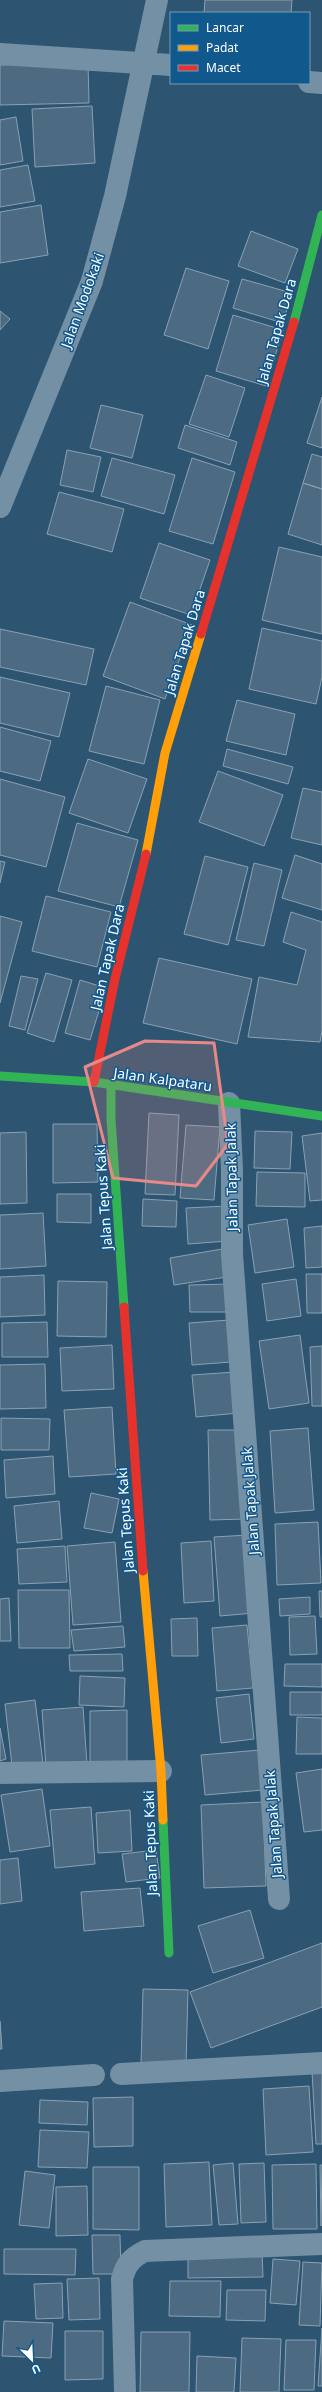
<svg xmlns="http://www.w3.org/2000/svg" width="322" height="2392" font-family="'Noto Sans',sans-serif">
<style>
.building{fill:#4c6b82;stroke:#89a1b3}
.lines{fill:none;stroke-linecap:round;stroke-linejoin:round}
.street{stroke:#7490a5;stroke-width:22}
.fast{stroke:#30b455;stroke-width:9}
.slow{stroke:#ff9f0a;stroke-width:9}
.jam{stroke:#e5322d;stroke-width:9}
.marked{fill:#e88989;fill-opacity:0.2;stroke:#e88989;stroke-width:3;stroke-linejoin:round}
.labels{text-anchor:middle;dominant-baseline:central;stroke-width:3;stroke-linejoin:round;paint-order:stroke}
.street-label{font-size:14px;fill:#fff;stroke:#11588c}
</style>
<rect width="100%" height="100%" fill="#2d5470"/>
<path class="building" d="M205,0H292L291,13H204Z
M88,63L89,103L0,105V65Z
M92,106L95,163L35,167L32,109Z
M16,117L23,161L0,165V120Z
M28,165L35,201L0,207V170Z
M41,205L48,255L0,263V212Z
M251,231L298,249L285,283L238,266Z
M186,268L229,281L208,349L164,335Z
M242,279L292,293L283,323L233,308Z
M0,311L10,319L0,330Z
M233,315L283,330L266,386L216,371Z
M206,375L245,388L229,437L189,424Z
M322,397V448L307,443Z
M101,405L143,415L132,458L90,448Z
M185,425L237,442L230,465L178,448Z
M67,450L101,457L93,492L60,485Z
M312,454L322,457V489L303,483Z
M112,458L175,475L164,514L101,496Z
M192,458L235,472L213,544L169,531Z
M303,483L322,489V545L288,534Z
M59,492L124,509L112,552L47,534Z
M159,543L210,560L191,615L140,598Z
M279,547L322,557V634L262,620Z
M130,602L192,625L165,699L103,676Z
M262,628L322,641V677L316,704L249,689Z
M0,629L94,649L86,685L0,667Z
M0,677L70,693L59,737L0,723Z
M106,686L160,700L144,764L89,751Z
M237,700L295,714L286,755L226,741Z
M0,727L51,741L40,781L0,771Z
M227,749L293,767L288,784L223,766Z
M88,759L147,779L128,833L69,813Z
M218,771L283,795L264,846L199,822Z
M0,779L65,797L46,867L0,855Z
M303,788L322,792V845L291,838Z
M77,823L138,840L119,907L58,891Z
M295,855L322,864V910L282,898Z
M205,856L248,867L228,945L184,934Z
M0,861L5,862L0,883Z
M254,863L282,870L264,946L236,940Z
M46,896L111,912L97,967L32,951Z
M291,912L322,922V1031L320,1042L248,1037L259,977L297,985L306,950L283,942Z
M0,916L22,922L0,1003Z
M159,958L252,979L237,1044L143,1023Z
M46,973L72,980L54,1042L27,1033Z
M21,976L38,979L25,1030L9,1026Z
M80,980L106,988L90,1040L65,1033Z
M149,1113L179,1115L175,1195L145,1194Z
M53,1124H97L98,1182L53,1183Z
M186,1125L220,1127L214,1200L180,1198Z
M255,1131L292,1132L290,1169L254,1168Z
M26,1132L27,1203L0,1204V1133Z
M322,1133V1200L310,1201L302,1136Z
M257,1172L305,1173V1207L256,1206Z
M57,1194H91V1223L57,1222Z
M143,1199L177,1201L176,1227L142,1226Z
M226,1206L228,1241L188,1244L186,1208Z
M43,1213L46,1266L0,1269V1215Z
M287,1219L294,1267L255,1273L248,1225Z
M322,1226V1267L306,1268L304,1228Z
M222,1249L227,1277L174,1285L170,1258Z
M306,1274H322V1313H307Z
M44,1275L45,1315L0,1317V1277Z
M296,1279L301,1316L267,1321L262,1284Z
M58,1281L107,1282L106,1337L57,1336Z
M230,1284V1312H190L189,1285Z
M229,1320L231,1362L192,1365L189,1323Z
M47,1322L48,1357H2V1323Z
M300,1335L309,1403L269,1409L259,1341Z
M112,1345L114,1389L62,1391L60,1348Z
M322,1346V1406H312L310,1347Z
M45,1364L46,1408L0,1409V1365Z
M235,1372L238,1413L196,1417L192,1375Z
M112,1407L116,1474L69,1477L64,1410Z
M1,1418L50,1419L49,1450H1Z
M308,1428L314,1510L275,1513L270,1431Z
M208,1430H244L246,1519L210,1520Z
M53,1456L55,1494L6,1498L4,1460Z
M91,1493L119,1499L112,1533L84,1528Z
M59,1501L62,1539L17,1543L14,1506Z
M318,1522L321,1583L277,1585L275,1524Z
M248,1535L254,1613L220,1616L214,1537Z
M211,1541L214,1601L184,1603L181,1543Z
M115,1542L121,1622L73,1625L67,1546Z
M65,1546L67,1582L19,1584L17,1549Z
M18,1590H69L70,1648H19Z
M319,1591H322V1617H320Z
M310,1597V1614L280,1616L279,1599Z
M9,1598L11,1641H0V1599Z
M315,1616L317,1654L290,1655L289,1617Z
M197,1618L198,1656H172L171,1619Z
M247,1625L253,1688L217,1691L212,1628Z
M123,1626L125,1647L74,1651L71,1630Z
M122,1654L123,1671H70L69,1655Z
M285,1664H322V1687L284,1686Z
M80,1676L125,1678L124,1707L79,1705Z
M290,1692H322V1715H290Z
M249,1694L254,1739L221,1743L216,1698Z
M35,1700L43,1763L12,1766L5,1704Z
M83,1707L87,1764L46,1767L42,1710Z
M127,1710V1765H90V1711Z
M297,1717L322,1718V1754H296Z
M0,1728L6,1759L0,1761Z
M260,1750L263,1790L205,1795L201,1755Z
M322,1769V1830L304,1832L296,1773Z
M42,1789L50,1846L10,1852L1,1795Z
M263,1802L266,1886L204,1888L201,1805Z
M91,1807L95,1864L55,1868L50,1810Z
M130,1810L132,1851L98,1853L96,1813Z
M156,1850L160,1878L126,1882L122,1854Z
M18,1858L22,1901L0,1904V1860Z
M140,1888L144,1926L84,1931L81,1892Z
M250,1910L264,1958L213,1973L198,1926Z
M322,1943V2007L211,2048L190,1992Z
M143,1989L188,1990L186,2066L141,2065Z
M0,2021L2,2049H0Z
M312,2071H322V2144H316Z
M309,2086L313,2152L266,2155L263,2089Z
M133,2097V2146L94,2147L93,2098Z
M40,2100L88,2102L87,2125L39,2123Z
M40,2130L89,2132L87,2168L38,2167Z
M209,2162L212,2225L166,2227L164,2164Z
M233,2163L238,2224L219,2225L213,2165Z
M264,2163L266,2222L241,2223L239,2164Z
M316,2164L317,2229H273L272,2165Z
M320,2165H322L321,2226Z
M93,2167H139V2230L93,2229Z
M25,2171L55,2175L49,2228L19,2225Z
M87,2186L88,2235L56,2236V2187Z
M92,2235H120L121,2274H93Z
M4,2249H76L75,2275L4,2274Z
M262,2252L263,2277L188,2278V2253Z
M273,2259L300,2261L296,2305L270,2303Z
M303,2262L322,2263L320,2326L299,2325Z
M99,2278L100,2319L69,2320L67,2279Z
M170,2281H221L220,2317L169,2316Z
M62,2283L63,2318L36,2319L34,2284Z
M227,2290H266L265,2321L226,2320Z
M4,2321L53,2323L51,2358L2,2356Z
M322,2328V2386H318Z
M65,2331H103V2379L65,2380Z
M141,2332H190L189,2392H140Z
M242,2338L281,2339L279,2392H240Z
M286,2340H316L314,2390H284Z
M197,2356L236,2358L234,2392H196Z"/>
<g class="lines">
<path class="street" d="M0,54L171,65
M309,82L322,83
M0,507L92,281L115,196L157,0
M229,1103L232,1170V1254L279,1899
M0,1773L161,1771
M121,2074L322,2063
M0,2081L94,2075
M125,2392L122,2279C126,2264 131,2258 145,2251L322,2244"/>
<path class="fast" d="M294,322L322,215
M0,1076L94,1082L322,1116
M111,1086V1119L124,1307
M163,1820L169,1953"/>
<path class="slow" d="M146,854L165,753L201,634
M143,1571L161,1771L163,1820"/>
<path class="jam" d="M201,634L294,322
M94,1082L115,979L146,854
M124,1307L143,1571"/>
</g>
<path class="marked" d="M145,1041L214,1043L228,1144L196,1186L113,1178L85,1067Z"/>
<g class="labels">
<g class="street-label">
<text transform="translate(82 300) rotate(-70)">Jalan Modokaki</text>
<text transform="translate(276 331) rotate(-74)">Jalan Tapak Dara</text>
<text transform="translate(184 642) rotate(-73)">Jalan Tapak Dara</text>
<text transform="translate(107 957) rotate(-77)">Jalan Tapak Dara</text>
<text transform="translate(163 1079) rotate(8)">Jalan Kalpataru</text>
<text transform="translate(231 1177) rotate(-91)">Jalan Tapak Jalak</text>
<text transform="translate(103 1197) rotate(-94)">Jalan Tepus Kaki</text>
<text transform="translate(250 1501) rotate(-94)">Jalan Tapak Jalak</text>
<text transform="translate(125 1520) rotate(-94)">Jalan Tepus Kaki</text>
<text transform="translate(273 1824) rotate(-94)">Jalan Tapak Jalak</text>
<text transform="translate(150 1843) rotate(-92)">Jalan Tepus Kaki</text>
</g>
</g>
<rect x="170" y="12" width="140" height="72" fill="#11588c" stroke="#709bba"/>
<rect x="178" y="25" width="20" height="6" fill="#30b455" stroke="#709bba"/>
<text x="206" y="32" font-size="12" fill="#ffffff">Lancar</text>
<rect x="178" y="45" width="20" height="6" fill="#ff9f0a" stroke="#709bba"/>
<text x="206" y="52" font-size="12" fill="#ffffff">Padat</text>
<rect x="178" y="65" width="20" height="6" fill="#e5322d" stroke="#709bba"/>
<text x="206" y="72" font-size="12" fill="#ffffff">Macet</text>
<g transform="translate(32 2360) rotate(156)" stroke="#11588c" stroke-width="3" paint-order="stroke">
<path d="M0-3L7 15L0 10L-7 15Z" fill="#ffffff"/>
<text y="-6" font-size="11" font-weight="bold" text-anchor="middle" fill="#ffffff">U</text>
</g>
</svg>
